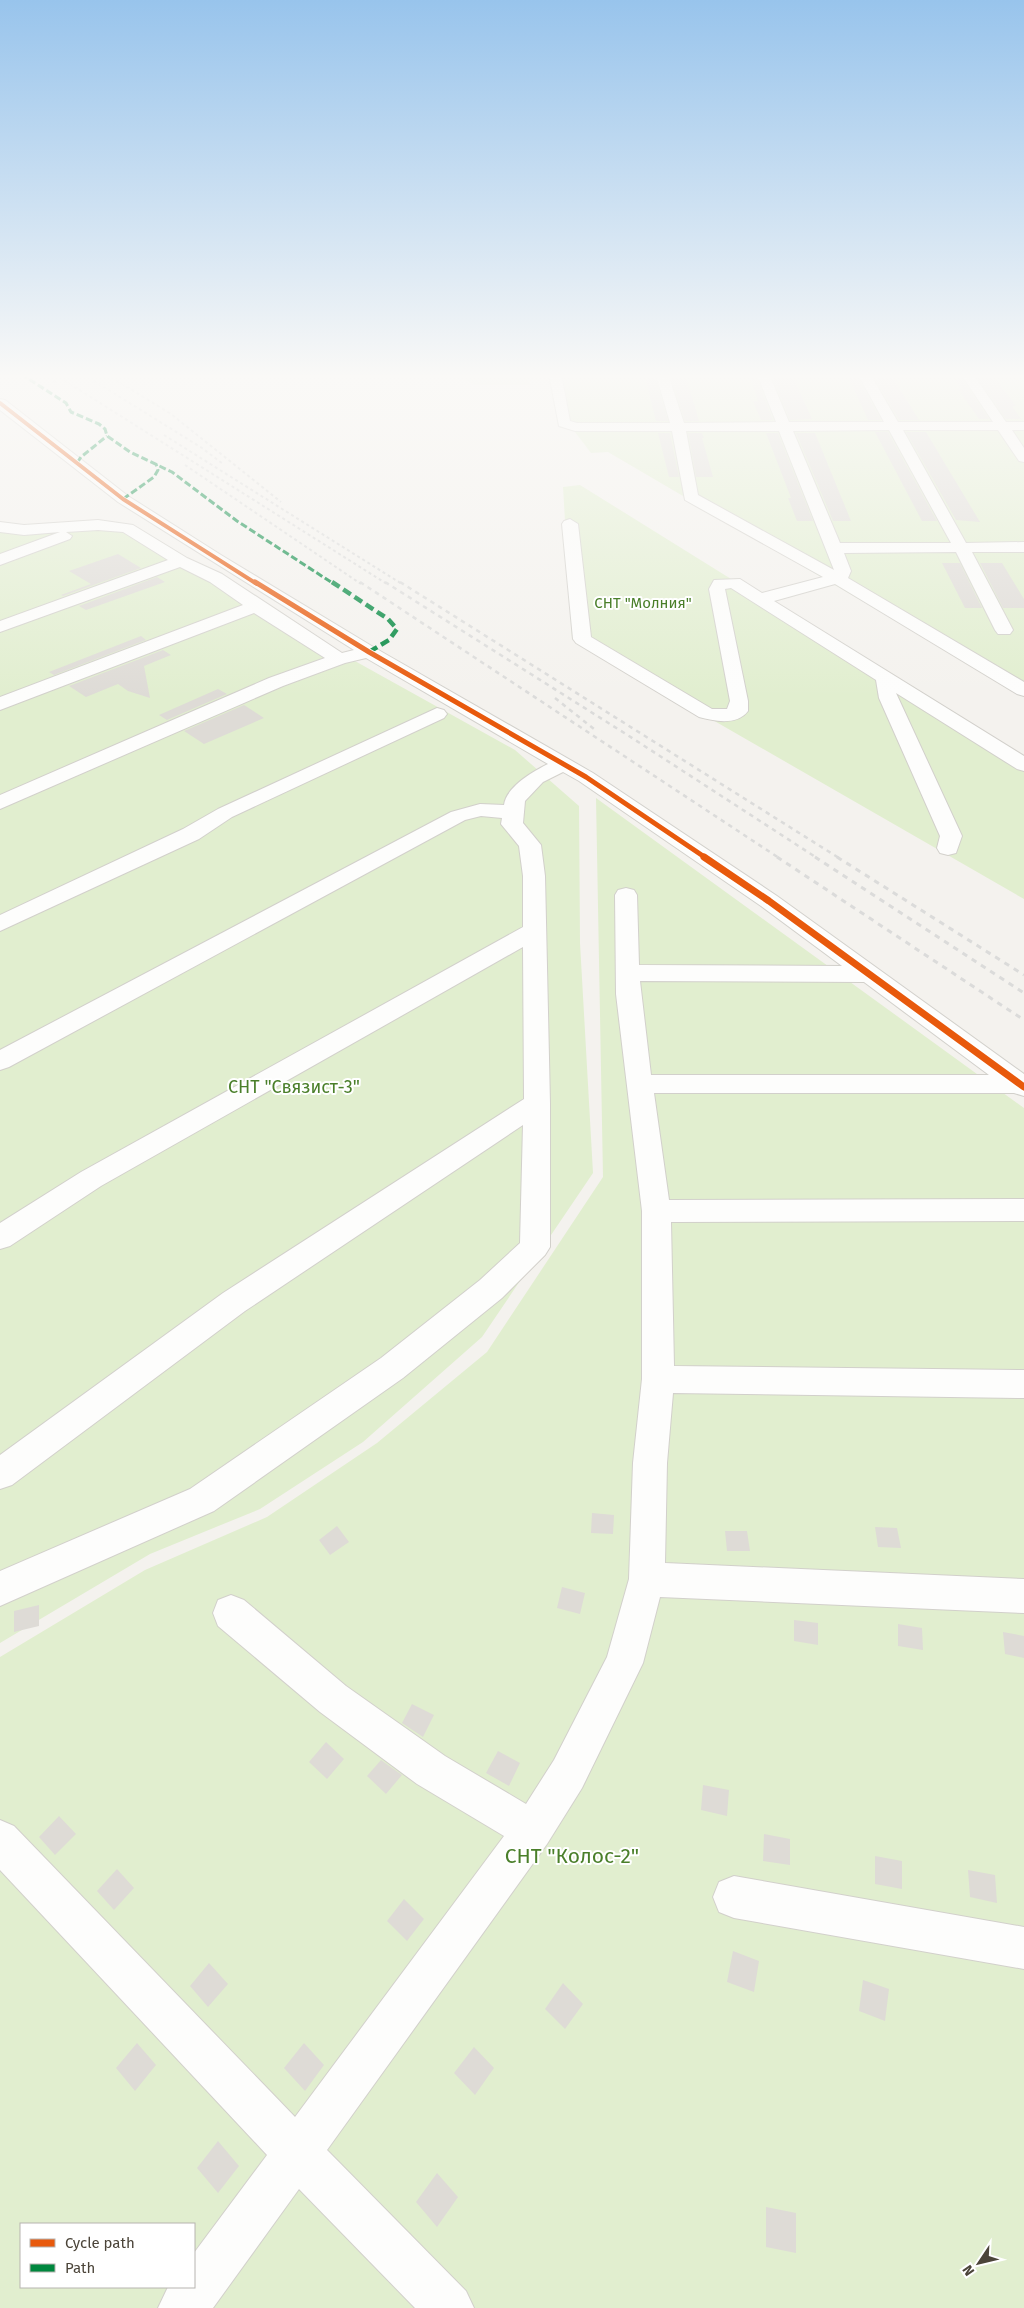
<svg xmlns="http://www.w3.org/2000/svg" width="1024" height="2308" font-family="'Fira Sans',sans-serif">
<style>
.green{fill:#e1eecf;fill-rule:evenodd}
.building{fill:#dedbd6}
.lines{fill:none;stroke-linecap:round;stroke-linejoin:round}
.minor-casing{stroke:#d2d0cb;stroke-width:2}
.minor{fill:#fdfdfc;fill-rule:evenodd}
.rail-far2{stroke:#dbdbda;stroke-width:2;stroke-dasharray:3 3;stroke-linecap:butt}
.rail-far1{stroke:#dbdbda;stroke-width:2.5;stroke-dasharray:4.5 4.5;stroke-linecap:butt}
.rail{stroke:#dbdbda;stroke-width:3;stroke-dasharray:5.5 5.5;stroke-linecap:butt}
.quiet-far1{stroke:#00873e;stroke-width:3;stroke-dasharray:7 3;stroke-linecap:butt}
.quiet{stroke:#00873e;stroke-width:4.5;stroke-dasharray:9 4.5;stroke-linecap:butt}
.cycleway-far2-casing{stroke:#fff;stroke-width:5.5}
.cycleway-far1-casing{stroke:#fff;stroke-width:7}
.cycleway-casing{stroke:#fff;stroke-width:10}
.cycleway-far2{stroke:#e8590c;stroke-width:4}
.cycleway-far1{stroke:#e8590c;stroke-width:5}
.cycleway{stroke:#e8590c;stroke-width:7}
.labels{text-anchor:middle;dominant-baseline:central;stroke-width:4;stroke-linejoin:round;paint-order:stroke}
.far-park-label{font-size:15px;fill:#4a7f2a;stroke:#fff}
.park-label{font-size:18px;fill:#4a7f2a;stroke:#fff}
.near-park-label{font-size:21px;fill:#4a7f2a;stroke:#fff}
</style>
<rect width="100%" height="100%" fill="#f4f2ee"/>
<path class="green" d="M454,374H529L530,385H475Z
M549,374H1024V424L560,428Z
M1024,428V696L608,452L591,453L575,432Z
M580,485L1024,761V899L572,639L563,487Z
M111,521L256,606L515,750L579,806L580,943L593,1173L482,1337L363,1442L260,1509L150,1554L0,1643V524L4,526Z
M596,798L1024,1108V2308H0V1657L145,1570L267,1517L377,1443L487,1352L603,1177ZM21,2224H194V2287H21Z"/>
<path class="building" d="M645,377H655L668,421H656Z
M671,377H686L699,421H685Z
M849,378H858L881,420H868Z
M875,378H893L919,420H899Z
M995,378L1016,406H1012L1021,419H1006L978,379Z
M751,379H757L773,420H761L753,401H758Z
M773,379H794L812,419L790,420Z
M954,379H962L989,419H979L958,389H962Z
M875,432H888L937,521H922Z
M906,432H926L980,522L956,520Z
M658,433H670L679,477H669Z
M688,433H702L704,438H702L713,477H696Z
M766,433H778L813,521H797L788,498H791Z
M796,433H815L851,521H833Z
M118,554L141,568L63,596L61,595L91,584L69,571Z
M942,563H960L982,608H965Z
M980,563H1002L1024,599V608H1003Z
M157,577L165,582L86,610L79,606Z
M141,636L146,640L54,675L49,672Z
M163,650L171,655L144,666L150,698L128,691L118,684L86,697L69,686Z
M218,689L227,694L167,720L159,715Z
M244,705L264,718L204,744L184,731Z
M592,1513L614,1515L613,1534L591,1533Z
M337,1526L349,1542L330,1555L319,1540Z
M875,1527L897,1528L901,1548L878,1547Z
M725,1531H747L750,1551H727Z
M562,1587L585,1593L580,1614L557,1608Z
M39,1605V1626L14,1632V1611Z
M794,1620L818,1623V1645L794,1641Z
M898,1624L922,1628L923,1650L898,1646Z
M1003,1632L1024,1636V1658L1005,1654Z
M412,1704L434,1715L423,1737L402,1723Z
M326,1742L344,1759L327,1779L309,1762Z
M498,1751L520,1763L509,1786L486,1773Z
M381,1760L402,1775L386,1794L367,1776Z
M703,1785L729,1790L727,1816L701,1810Z
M59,1816L76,1834L55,1855L39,1837Z
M764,1834L790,1839V1865L763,1861Z
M875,1856L902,1861V1889L875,1884Z
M117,1869L134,1888L114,1910L97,1891Z
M968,1870L995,1875L997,1903L970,1897Z
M404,1899L424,1919L407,1941L387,1921Z
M733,1951L759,1961L754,1992L727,1982Z
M209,1963L228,1984L208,2007L190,1986Z
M863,1980L889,1989L885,2021L859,2011Z
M563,1983L583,2004L565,2029L545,2009Z
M137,2043L156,2065L135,2091L116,2068Z
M304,2043L324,2065L305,2091L284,2068Z
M474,2047L494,2068L475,2095L454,2073Z
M218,2141L239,2166L218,2193L197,2168Z
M437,2173L458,2197L437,2227L416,2202Z
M766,2207L796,2213V2253L766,2247Z"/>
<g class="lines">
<g class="minor-casing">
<path id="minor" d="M549,374H561L570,421L577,423H670L656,374H668L684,423L776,422L757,374H769L789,422H884L858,374H870L898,422H993L961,374H973L1006,422H1024V430H1012L1024,448V462L1019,461L998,430H903L966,543L1024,542V552H972L1013,630L1010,634H998L995,630L956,552L844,553L851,571L848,578L1024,682V696L1017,694L835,584L774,601L1024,756V771L1017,769L896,693L962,836L956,853L948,855L940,853L937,848L940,836L879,698L876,680L731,588L725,589L748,701V711C737,726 714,721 699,717L576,643L573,639L562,524L564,521L570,519L578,524L591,637L712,709H727L730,701L709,589L714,580L740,579L762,593L823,577L685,500L672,431H575L559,426ZM889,430L951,543H840L793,431ZM686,431H779L834,570L698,495Z
M0,399L5,400L128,496L221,555L375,648L593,773L777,896L1024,1074V1096L1014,1093H654L669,1200L1024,1199V1221L671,1222L674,1366L1024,1370V1398L673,1393L667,1463L665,1563L1024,1579V1613L660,1597L643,1663L582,1788L547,1844L327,2150L466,2291L474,2308H415L299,2189L213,2308H158L168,2287H194V2253L267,2155L0,1870V1820L14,1826L295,2117L504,1836L417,1784L320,1712L218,1626L213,1613L218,1600L231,1595L244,1600L346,1686L445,1756L526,1804L554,1760L607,1657L629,1579L633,1463L642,1379V1211L616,994L615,895L618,890L626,888L634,890L637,895L639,965L842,966L761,906L579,781L563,772L543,782L525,801L523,823L541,845L545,876L550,1103V1247L545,1255L502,1298L403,1378L214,1511L0,1606V1571L190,1489L381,1358L480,1280L520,1243L523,1125L245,1311L12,1485L0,1489V1455L223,1293L524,1099L523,947L101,1186L10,1246L0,1249V1223L81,1172L523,927V876L519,846L501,824L502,818L481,816L465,820L9,1067L0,1070V1050L451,812L480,804L504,805C506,787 534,771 548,764L366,658L345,663L283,686L0,809V795L269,678L325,658L254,613L0,710V697L243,605L210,582L180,567L0,632V621L168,560L123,532L98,530L66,532L72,536L70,539L0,565V554L60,532L24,535L0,532V522L24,525L98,520L133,525L187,558L222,574L342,653L354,650L118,502L0,410ZM640,981L864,982L989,1075H651Z
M437,708L444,710L447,714L444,718L232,817L199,839L0,931V915L183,829L218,809Z
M734,1876L1024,1927V1969L734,1918L719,1912L713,1897L719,1882Z"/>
</g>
<use href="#minor" class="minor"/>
<path class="rail-far2" d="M43,374L58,384
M54,374L387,584
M83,374L202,448L223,464
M106,374L171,414L281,502
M164,435L402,584
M185,465L361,584"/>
<path class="rail-far1" d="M360,582L779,858
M385,582L629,736L817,858
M400,582L839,858
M555,698L594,729"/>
<path class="rail" d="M777,857L1024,1020
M815,857L1024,993
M837,857L1024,975"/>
<path class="quiet-far1" d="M21,374L66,403L71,412L99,424L105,429L107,436L130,452L172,472L237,521L334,584
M77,463L81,457L107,436
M123,499L154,477L158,470L156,464"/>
<path class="quiet" d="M332,582L388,619L397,629L389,640L369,652"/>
<g class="cycleway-far2-casing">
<path id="cycleway-far2" d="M0,403L123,499L257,584"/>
</g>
<g class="cycleway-far1-casing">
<path id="cycleway-far1" d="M255,582L369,652L586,777L706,858"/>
</g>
<g class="cycleway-casing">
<path id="cycleway" d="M704,857L769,901L1024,1087"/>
</g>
<use href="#cycleway-far2" class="cycleway-far2"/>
<use href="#cycleway-far1" class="cycleway-far1"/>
<use href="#cycleway" class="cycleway"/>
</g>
<linearGradient id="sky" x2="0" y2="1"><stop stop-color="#98c4ec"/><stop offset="0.54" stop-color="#faf9f7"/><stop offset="1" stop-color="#faf9f7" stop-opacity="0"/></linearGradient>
<rect width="1024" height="697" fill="url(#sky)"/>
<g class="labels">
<g class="far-park-label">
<text x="643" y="603">СНТ "Молния"</text>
</g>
<g class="park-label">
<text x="294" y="1087">СНТ "Связист-3"</text>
</g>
<g class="near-park-label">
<text x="572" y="1856">СНТ "Колос-2"</text>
</g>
</g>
<rect x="20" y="2223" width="175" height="65" fill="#ffffff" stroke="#b7b4b0"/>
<rect x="30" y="2239" width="25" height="8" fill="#e8590c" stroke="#b7b4b0"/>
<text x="65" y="2248" font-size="15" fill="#4b4439">Cycle path</text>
<rect x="30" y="2264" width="25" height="8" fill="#00873e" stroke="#b7b4b0"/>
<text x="65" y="2273" font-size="15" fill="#4b4439">Path</text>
<g transform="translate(979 2263) rotate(235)" stroke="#ffffff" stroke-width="4" paint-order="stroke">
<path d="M0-4L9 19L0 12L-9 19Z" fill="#4b4439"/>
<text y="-8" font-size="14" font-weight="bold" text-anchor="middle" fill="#4b4439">N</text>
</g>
</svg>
